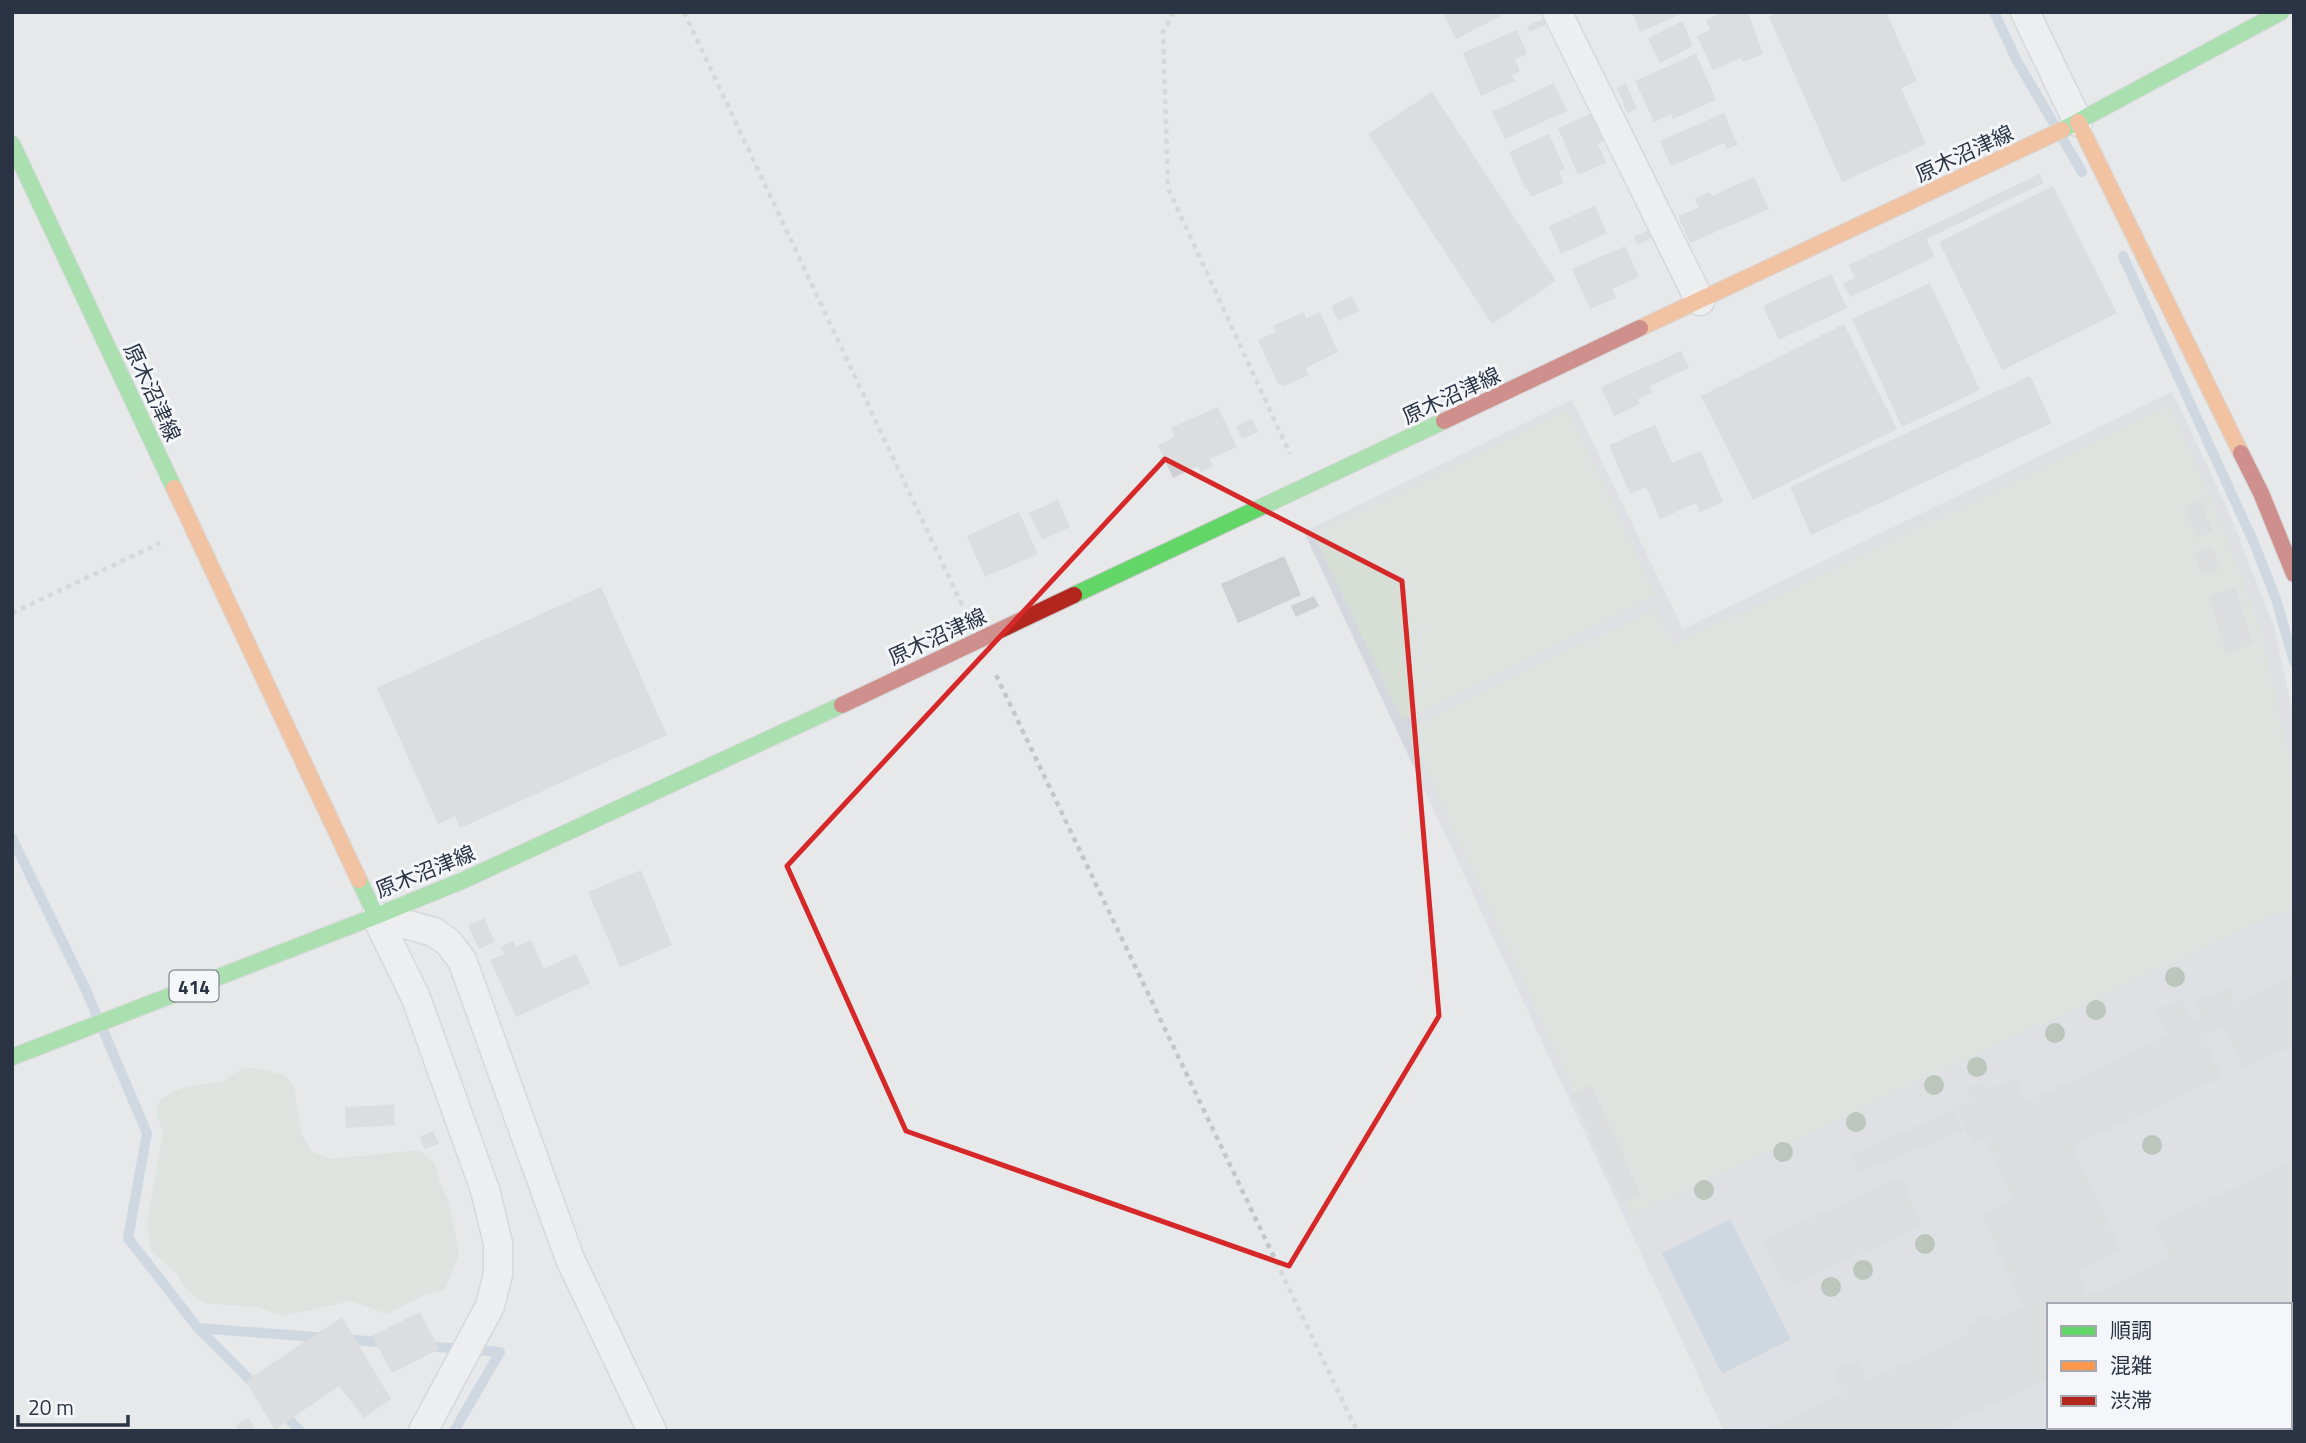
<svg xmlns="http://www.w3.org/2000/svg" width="2306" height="1443" font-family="'Titillium Web','Noto Sans JP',sans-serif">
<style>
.built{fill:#d4d7dd}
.green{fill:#d6ded6}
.water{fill:#b4c4d5}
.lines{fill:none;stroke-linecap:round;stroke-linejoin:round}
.stream{stroke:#b4c4d5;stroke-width:10}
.building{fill:#ced0d3}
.street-casing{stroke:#c4c6c8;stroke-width:31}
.fast-casing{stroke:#c4c6c8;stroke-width:18}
.slow-casing{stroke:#c4c6c8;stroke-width:18}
.jam-casing{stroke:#c4c6c8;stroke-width:18}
.path{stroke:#c5c6ca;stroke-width:4.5;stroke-dasharray:5 5;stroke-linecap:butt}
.street{stroke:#f5f6f7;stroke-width:28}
.fast{stroke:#63d668;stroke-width:16}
.slow{stroke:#ff974d;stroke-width:16}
.jam{stroke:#b3261e;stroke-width:16}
.tree{fill:#8a9e88}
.marked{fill:none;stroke:#d62828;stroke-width:5;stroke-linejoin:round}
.labels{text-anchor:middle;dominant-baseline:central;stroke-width:6;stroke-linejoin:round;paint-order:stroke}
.shield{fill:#f4f6f9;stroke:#676e7b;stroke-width:2}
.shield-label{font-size:19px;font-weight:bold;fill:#2b3445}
.street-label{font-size:21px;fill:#2b3445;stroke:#f4f6f9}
</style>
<rect width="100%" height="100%" fill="#e6e8ea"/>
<path class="built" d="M2172,392L2228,510L2273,624L2294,717V1341L2290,1343V1305H2049V1427H2110L2103,1431H1724L1304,532L1572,400L1683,629Z"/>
<path class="green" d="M2169,407L2205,482L2261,628L2294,782V906L1631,1216L1408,730L1656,608L1675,645Z
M1569,411L1656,595L1402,720L1313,534Z
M244,1067L265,1070L286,1076L294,1089L301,1133L312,1152L331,1159L419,1150L435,1163L439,1181L449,1202L459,1254L445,1289L424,1295L387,1314L351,1301L282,1316L257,1307L205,1303L187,1290L176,1273L152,1252L149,1238L147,1223L163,1132L156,1114L160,1100L174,1091L193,1085L221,1082Z"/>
<path class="water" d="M1730,1219L1791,1339L1722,1374L1662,1253Z"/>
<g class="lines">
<path class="stream" d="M1994,12L2016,59L2082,172
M2123,256L2254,543L2276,599L2294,662
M12,838L85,988L147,1133L128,1238L198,1328L259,1389
M198,1328L327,1338
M343,1339L389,1343
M426,1346L500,1352L454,1431
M280,1410L300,1431"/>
</g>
<path class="building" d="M1450,12H1508L1456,39L1444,15Z
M1632,12H1677L1679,15L1640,32Z
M1723,12H1748L1763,54L1743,62L1741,58L1713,70L1697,36L1710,30L1706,20Z
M1780,12H1861L1862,15L1868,12H1886L1917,81L1901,88L1926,144L1842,182L1769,17Z
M1546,18L1548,24L1529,32L1527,26Z
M1682,21L1693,46L1660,63L1648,38Z
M1517,30L1527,54L1515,59L1520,71L1512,75L1515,81L1481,96L1463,53Z
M1696,54L1716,100L1673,119L1671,114L1654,122L1635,81Z
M1554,83L1567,111L1505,139L1492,112Z
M1626,84L1637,109L1627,113L1617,88Z
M1432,92L1556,281L1492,324L1368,134Z
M1593,113L1605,141L1598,144L1606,163L1578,175L1558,128Z
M1724,113L1738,145L1727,149L1724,143L1671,166L1660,141Z
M1549,134L1565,169L1559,171L1564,183L1531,197L1528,189L1526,190L1509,152Z
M2040,174L2044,183L1926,239L1935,257L1850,297L1843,284L1855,278L1849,265Z
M1754,177L1769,209L1690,243L1678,216L1699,208L1695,199L1710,192L1712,196Z
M2053,186L2117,313L2002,370L1939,242Z
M1595,206L1607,233L1561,254L1549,226Z
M1648,230L1652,238L1638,245L1634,237Z
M1625,246L1639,277L1612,289L1616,298L1590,309L1572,269Z
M1831,274L1847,308L1779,340L1763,306Z
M1930,283L1980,390L1902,427L1852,319Z
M1352,296L1359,311L1338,321L1331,306Z
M1304,312L1306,319L1320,312L1338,352L1306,368L1309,375L1284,386L1278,384L1258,340L1276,332L1273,326Z
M1844,324L1897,429L1753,500L1701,396Z
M1681,351L1689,368L1649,386L1652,392L1638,399L1640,404L1614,416L1601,387Z
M2030,376L2052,423L1811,535L1790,487Z
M1218,407L1237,447L1210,459L1213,466L1201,472L1198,466L1173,478L1158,445L1175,437L1171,428Z
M1252,419L1258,432L1242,439L1236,426Z
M1655,425L1672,463L1701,451L1723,502L1700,512L1696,503L1660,519L1646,487L1630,494L1609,445Z
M1058,500L1070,527L1042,540L1029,513Z
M2200,500L2213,531L2198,538L2184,507Z
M1019,512L1038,554L985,577L967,536Z
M2212,547L2221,569L2202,575L2194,553Z
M1284,556L1301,595L1238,623L1221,584Z
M601,587L667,735L460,828L455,816L438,824L377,688Z
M2235,588L2253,644L2226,653L2209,596Z
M1314,596L1319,606L1296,617L1291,606Z
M641,870L672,945L620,967L588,892Z
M484,918L495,942L479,949L468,926Z
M531,940L544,969L576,954L590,983L516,1017L490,960L504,954L500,947L514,941L516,947Z
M2294,976V1045L2243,1068L2224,1028L2203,1037L2222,1077L2073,1146L2121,1251L2077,1272L2088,1296L2171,1258L2155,1224L2294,1160V1326L2290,1328V1305H2049V1378L1934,1431H1762L1844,1394L1834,1371L1857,1360L1867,1381L1971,1334L1966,1325L1989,1314L1992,1321L2023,1306L1981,1214L2013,1200L1986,1139L1973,1145L1956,1107L1971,1101L1966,1089L1984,1081L1988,1090L2015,1078L2026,1102L2168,1036L2156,1010L2181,999L2191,1021L2202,1016L2195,1002L2228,987L2235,1003Z
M1591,1085L1641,1195L1622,1204L1572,1094Z
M394,1105L395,1125L346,1128L345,1107Z
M1954,1110L1963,1130L1859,1173L1852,1154Z
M433,1131L439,1144L424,1149L420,1137Z
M1901,1177L1923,1226L1785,1288L1763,1240Z
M420,1312L439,1349L392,1373L372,1336Z
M342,1317L391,1399L364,1418L339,1386L275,1430L246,1381Z
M249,1418L256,1431H238L236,1425Z"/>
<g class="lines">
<g class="street-casing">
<path id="street" d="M1557,12L1700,301
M2025,12L2078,122
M376,916L434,932L448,942L462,960L570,1259L652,1431
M376,916L416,998L485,1190L498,1243V1274L490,1306L423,1431
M2290,1369L2294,1367
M2159,1431L2167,1427"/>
</g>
<g class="fast-casing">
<path id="fast" d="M2062,130L2281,12
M12,144L174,488
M1074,595L1444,421
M359,880L376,916L464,880L842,705
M12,1057L376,916"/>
</g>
<g class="slow-casing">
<path id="slow" d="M2078,122L2241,453
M1640,328L2062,130
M174,488L359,880"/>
</g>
<g class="jam-casing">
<path id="jam" d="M1444,421L1640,328
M2241,453L2261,493L2294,574
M842,705L1074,595"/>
</g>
<path class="path" d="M684,12L963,607
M1174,12L1163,32L1168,188L1290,454
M12,613L160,543
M996,675L1357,1431"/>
<use href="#street" class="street"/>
<use href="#fast" class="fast"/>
<use href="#slow" class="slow"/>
<use href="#jam" class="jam"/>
</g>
<g class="tree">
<circle cx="2175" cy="977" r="10"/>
<circle cx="2096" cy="1010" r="10"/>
<circle cx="2055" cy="1033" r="10"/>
<circle cx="1977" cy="1067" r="10"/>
<circle cx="1934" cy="1085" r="10"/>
<circle cx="1856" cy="1122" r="10"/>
<circle cx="2152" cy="1145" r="10"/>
<circle cx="1783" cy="1152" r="10"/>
<circle cx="1704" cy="1190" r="10"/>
<circle cx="1925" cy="1244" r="10"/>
<circle cx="1863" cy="1270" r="10"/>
<circle cx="1831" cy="1287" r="10"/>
</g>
<path d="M0 0H2306V1443H0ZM1165,459L1402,581L1439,1016L1289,1266L906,1131L787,866Z" fill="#e6e8ea" fill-opacity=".55" fill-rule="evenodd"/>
<path class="marked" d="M1165,459L1402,581L1439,1016L1289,1266L906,1131L787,866Z"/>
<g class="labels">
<rect class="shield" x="169.5" y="970.5" width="49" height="31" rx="5"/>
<g class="shield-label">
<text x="194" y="986">414</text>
</g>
<g class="street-label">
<text transform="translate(1964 153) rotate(-25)">原木沼津線</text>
<text transform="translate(153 392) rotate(65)">原木沼津線</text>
<text transform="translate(1451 395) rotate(-25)">原木沼津線</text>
<text transform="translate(937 636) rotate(-25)">原木沼津線</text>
<text transform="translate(425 871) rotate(-22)">原木沼津線</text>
</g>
</g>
<rect width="2306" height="1443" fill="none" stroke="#2b3445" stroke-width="28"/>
<rect x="2047" y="1303" width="245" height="126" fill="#f4f6f9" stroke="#a4a8b1" stroke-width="2"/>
<rect x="2061" y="1326" width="35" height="10" fill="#63d668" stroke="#a4a8b1" stroke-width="2"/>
<text x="2110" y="1338" font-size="21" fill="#2b3445">順調</text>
<rect x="2061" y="1361" width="35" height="10" fill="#ff974d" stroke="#a4a8b1" stroke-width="2"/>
<text x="2110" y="1373" font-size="21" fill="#2b3445">混雑</text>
<rect x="2061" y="1396" width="35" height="10" fill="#b3261e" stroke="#a4a8b1" stroke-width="2"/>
<text x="2110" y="1408" font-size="21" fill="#2b3445">渋滞</text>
<path d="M18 1415v10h110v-10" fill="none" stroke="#2b3445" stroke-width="3.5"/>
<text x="28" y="1415" font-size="21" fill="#2b3445" stroke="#f4f6f9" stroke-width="5" paint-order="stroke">20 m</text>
</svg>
